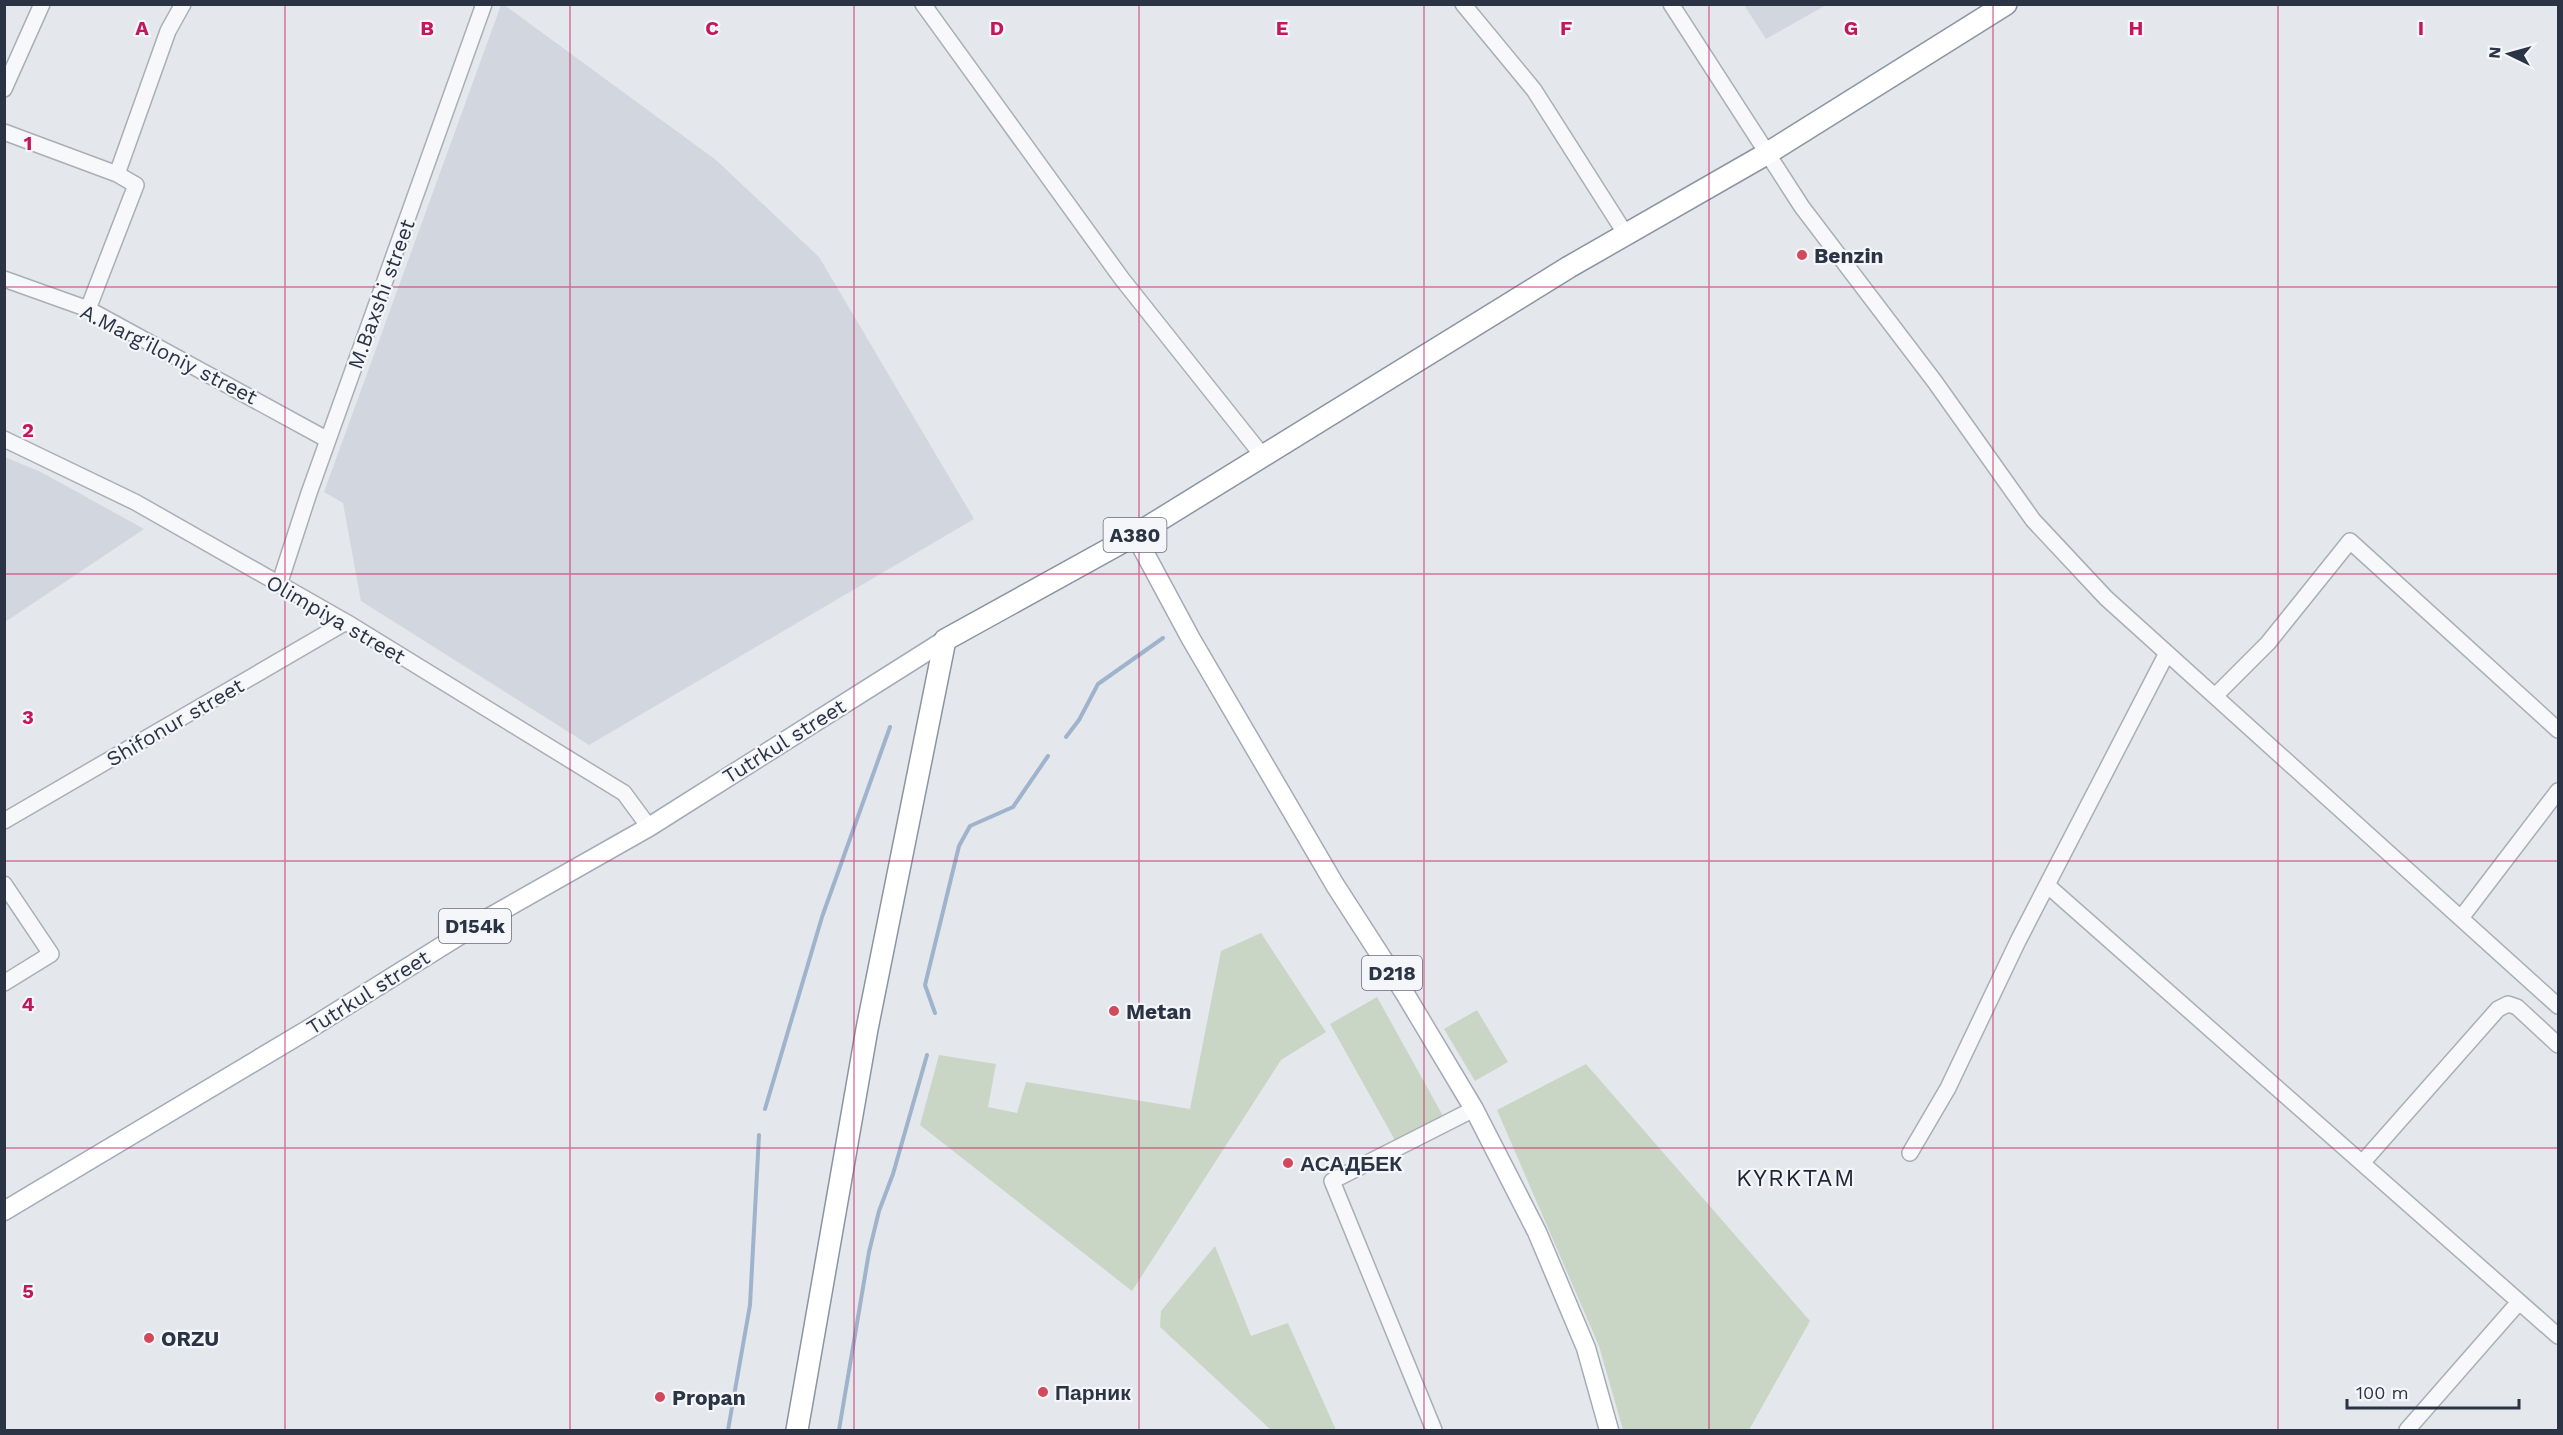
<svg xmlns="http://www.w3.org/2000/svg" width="2563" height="1435" font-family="'Work Sans',sans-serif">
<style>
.built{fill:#d2d6de}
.green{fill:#c9d6c5}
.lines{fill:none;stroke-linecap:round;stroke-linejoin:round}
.stream{stroke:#9fb4cc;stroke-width:4}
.minor-casing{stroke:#a9aeb7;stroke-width:18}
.major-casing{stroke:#a3abb8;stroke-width:21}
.highway-casing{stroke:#8b94a3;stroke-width:24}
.minor{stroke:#f7f8fa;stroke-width:15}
.major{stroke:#fff;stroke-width:18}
.highway{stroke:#fff;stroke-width:21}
.grid{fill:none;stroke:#c2185b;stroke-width:1.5;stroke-opacity:0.55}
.poi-dot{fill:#d1495b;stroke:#f4f6f9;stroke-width:2}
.labels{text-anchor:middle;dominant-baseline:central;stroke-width:4.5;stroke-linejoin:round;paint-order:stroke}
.shield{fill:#f4f6f9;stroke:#676e7b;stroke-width:1.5}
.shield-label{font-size:20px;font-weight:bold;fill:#2b3445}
.poi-label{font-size:21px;font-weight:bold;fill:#2b3445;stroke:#f4f6f9;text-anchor:start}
.street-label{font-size:21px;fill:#2b3445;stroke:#f4f6f9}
.quarter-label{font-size:24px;letter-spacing:1.5px;fill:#1d2536;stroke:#f4f6f9}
.grid-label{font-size:20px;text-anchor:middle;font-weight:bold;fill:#c2185b;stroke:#f4f6f9;stroke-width:4.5;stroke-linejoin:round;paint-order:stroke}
</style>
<rect width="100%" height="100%" fill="#e4e7ec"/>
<path class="built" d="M503,4L716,160L819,257L974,519L589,745L361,601L343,503L324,492L501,5Z
M1744,5H1826L1766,39Z
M5,457L41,472L144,529L5,622Z"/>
<path class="green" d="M1261,933L1326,1032L1281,1060L1132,1291L920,1125L939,1055L996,1064L988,1107L1017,1113L1026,1082L1190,1109L1221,951Z
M1377,997L1443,1116L1396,1142L1330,1024Z
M1477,1010L1508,1062L1475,1081L1444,1029Z
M1586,1064L1810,1321L1749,1430H1623L1599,1346L1497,1110Z
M1215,1246L1251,1336L1288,1323L1336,1430H1271L1160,1327L1161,1311Z"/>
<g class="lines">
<path class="stream" d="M1066,737L1079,720L1098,684L1163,638
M935,1013L925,985L959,846L970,826L1013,807L1048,756
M765,1109L822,917L890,727
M728,1430L750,1305L759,1135
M839,1430L869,1252L879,1211L893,1174L927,1055"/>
<g class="minor-casing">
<path id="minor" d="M923,4L1122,279L1262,455
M1463,4L1534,90L1625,233
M1671,4L1802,207L1935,382L2033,520L2106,598L2558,1006
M4,89L42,4
M4,132L117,174L136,185L88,309
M117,174L168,31L183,4
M4,279L88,309L328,440
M4,439L135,502L346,622L624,793L649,827
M279,585L309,493L484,4
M2215,696L2268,643L2350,541L2558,730
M4,821L346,622
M4,884L51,954L4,983
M2047,885L2558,1336
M2461,918L2558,791
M1910,1153L1948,1088L2018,941L2167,653
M2362,1163L2498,1009L2508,1004L2517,1007L2558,1045
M1434,1430L1332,1181L1474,1109
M2407,1430L2519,1302"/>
</g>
<g class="major-casing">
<path id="major" d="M1135,535L1191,639L1335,885L1404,992L1474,1109L1537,1232L1586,1348L1609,1430
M4,1211L309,1029L476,925L649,827L945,640"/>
</g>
<g class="highway-casing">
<path id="highway" d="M797,1430L867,1029L945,640L1135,535L1569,267L1768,153L2006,4"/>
</g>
<use href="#minor" class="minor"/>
<use href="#major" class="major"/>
<use href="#highway" class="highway"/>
</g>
<path class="grid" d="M285,4V1430M570,4V1430M854,4V1430M1139,4V1430M1424,4V1430M1709,4V1430M1993,4V1430M2278,4V1430M4,287H2558M4,574H2558M4,861H2558M4,1148H2558"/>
<g class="poi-dot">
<circle cx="1802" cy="255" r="6"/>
<circle cx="1114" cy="1011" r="6"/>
<circle cx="1288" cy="1163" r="6"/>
<circle cx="149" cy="1338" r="6"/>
<circle cx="1043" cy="1392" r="6"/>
<circle cx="660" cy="1397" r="6"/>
</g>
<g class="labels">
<g class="shield">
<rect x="1103.5" y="518" width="63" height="34" rx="4.5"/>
<rect x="439" y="909" width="72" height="34" rx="4.5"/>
<rect x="1362" y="956" width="60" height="34" rx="4.5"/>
</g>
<g class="shield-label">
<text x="1135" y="535">A380</text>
<text x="475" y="926">D154k</text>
<text x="1392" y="973">D218</text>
</g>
<g class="poi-label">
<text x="1814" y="255">Benzin</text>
<text x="1126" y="1011">Metan</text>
<text x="1300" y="1163">АСАДБЕК</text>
<text x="161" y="1338">ORZU</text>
<text x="1055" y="1392">Парник</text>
<text x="672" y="1397">Propan</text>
</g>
<g class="street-label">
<text transform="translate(381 294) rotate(-70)">M.Baxshi street</text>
<text transform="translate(169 354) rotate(27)">A.Marg'iloniy street</text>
<text transform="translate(336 619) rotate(30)">Olimpiya street</text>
<text transform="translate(175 722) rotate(-30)">Shifonur street</text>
<text transform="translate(784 741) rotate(-32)">Tutrkul street</text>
<text transform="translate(368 992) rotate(-32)">Tutrkul street</text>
</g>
<g class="quarter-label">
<text x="1796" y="1178">KYRKTAM</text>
</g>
</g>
<g class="grid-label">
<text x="142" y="35">A</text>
<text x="427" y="35">B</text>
<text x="712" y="35">C</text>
<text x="997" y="35">D</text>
<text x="1282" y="35">E</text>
<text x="1566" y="35">F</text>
<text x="1851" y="35">G</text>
<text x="2136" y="35">H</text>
<text x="2421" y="35">I</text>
<text x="28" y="150">1</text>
<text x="28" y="437">2</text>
<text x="28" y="724">3</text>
<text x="28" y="1011">4</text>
<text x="28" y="1298">5</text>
</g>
<rect width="2563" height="1435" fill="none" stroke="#2b3445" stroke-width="12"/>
<g transform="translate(2509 54) rotate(275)" stroke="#f4f6f9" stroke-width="4.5" paint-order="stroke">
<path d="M0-4.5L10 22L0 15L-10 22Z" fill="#2b3445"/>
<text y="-9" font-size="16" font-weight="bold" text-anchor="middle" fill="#2b3445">N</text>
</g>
<path d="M2347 1399v9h172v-9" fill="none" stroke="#2b3445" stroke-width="3"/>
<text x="2356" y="1399" font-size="18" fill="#2b3445" stroke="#f4f6f9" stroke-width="4.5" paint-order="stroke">100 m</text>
</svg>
